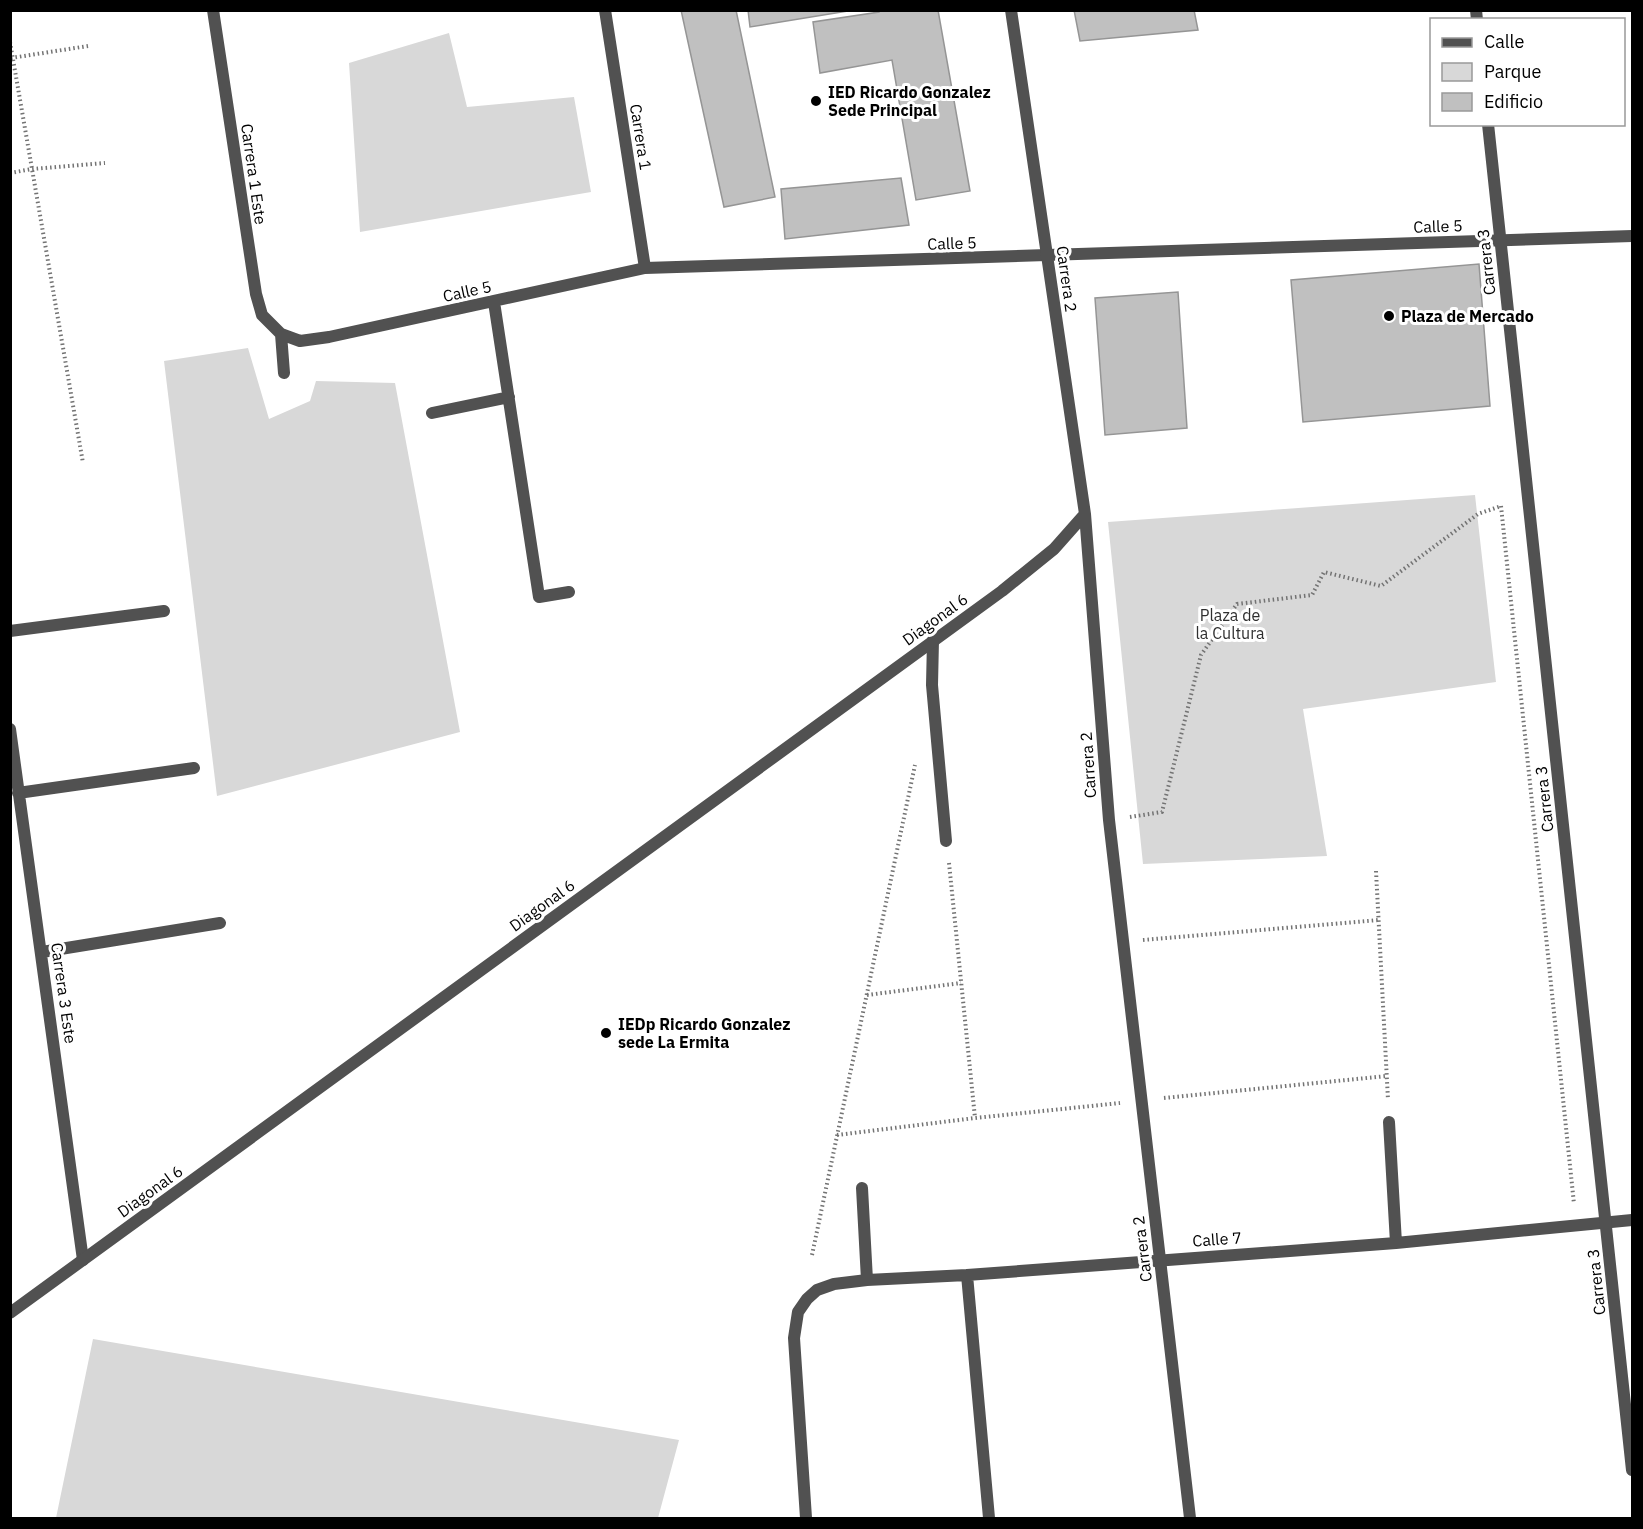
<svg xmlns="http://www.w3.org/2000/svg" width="1643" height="1529" font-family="'IBM Plex Sans',sans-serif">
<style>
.green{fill:#d8d8d8}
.building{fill:#c0c0c0;stroke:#959595;stroke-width:1.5}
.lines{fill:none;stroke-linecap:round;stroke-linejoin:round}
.path{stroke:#737373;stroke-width:4;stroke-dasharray:1.5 3;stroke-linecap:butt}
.minor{stroke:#515151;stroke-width:12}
.tertiary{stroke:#515151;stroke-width:12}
.poi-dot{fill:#000;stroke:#fff;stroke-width:2}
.labels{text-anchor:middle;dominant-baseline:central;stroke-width:6;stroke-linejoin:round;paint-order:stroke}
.poi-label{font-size:16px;font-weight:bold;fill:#000;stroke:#fff;text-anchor:start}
.street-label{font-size:16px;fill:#000;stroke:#fff}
.park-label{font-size:16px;fill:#2f2f2f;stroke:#fff}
</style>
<rect width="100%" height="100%" fill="#fff"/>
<path class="green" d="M449,33L467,107L574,97L591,192L360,232L349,63Z
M248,348L269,419L310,401L316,381L395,383L460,732L217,796L164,361Z
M1475,495L1496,682L1303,709L1327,856L1143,864L1108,522Z
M93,1339L679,1440L658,1518H56Z"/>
<path class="building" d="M681,10H736L775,197L724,207Z
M748,10H854L750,27Z
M879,10H938L970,191L916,200L892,60L820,73L813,22L879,12Z
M1074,10H1194L1198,30L1080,41Z
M901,178L909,225L785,239L781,189Z
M1479,264L1490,406L1303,422L1291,280Z
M1178,292L1187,428L1105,435L1095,298Z"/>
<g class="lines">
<path class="path" d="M10,42L83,463
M11,58L88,46
M10,173L32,169L105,163
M1501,506L1574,1204
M1130,817L1162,812L1201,655L1237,604L1312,595L1324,572L1381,586L1478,514L1501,506
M949,863L975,1118
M1376,871L1388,1100
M1143,940L1379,920
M867,995L961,983
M1164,1098L1387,1076
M837,1135L975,1118L1120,1103
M812,1255L915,765"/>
<path class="minor" d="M213,10L256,294L262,315L281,334L300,341L329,337L645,268L1632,236
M605,10L645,268
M494,302L539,597L569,592
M281,334L284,373
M432,413L509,397
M10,631L164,611
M933,640L932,685L946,841
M10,729L83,1260
M18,793L194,768
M42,952L220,923
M1389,1122L1396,1243
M862,1188L867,1280
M967,1275L989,1518
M806,1518L794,1338L798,1312L807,1299L817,1290L834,1284L867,1280L967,1275L1396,1243L1632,1220"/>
<path class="tertiary" d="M1011,10L1085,514L1109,820L1190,1518
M1476,10L1477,20
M1488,124L1632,1470
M10,1313L1002,591L1054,549L1085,514"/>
</g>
<g class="poi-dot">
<circle cx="816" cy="101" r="6"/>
<circle cx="1389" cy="316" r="6"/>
<circle cx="606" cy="1033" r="6"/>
</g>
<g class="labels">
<g class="poi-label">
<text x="828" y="92">IED Ricardo Gonzalez<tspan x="828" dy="18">Sede Principal</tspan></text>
<text x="1401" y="316">Plaza de Mercado</text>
<text x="618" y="1024">IEDp Ricardo Gonzalez<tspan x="618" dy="18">sede La Ermita</tspan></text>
</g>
<g class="street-label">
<text transform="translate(641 137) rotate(81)">Carrera 1</text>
<text transform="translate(254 174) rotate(82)">Carrera 1 Este</text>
<text transform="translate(1438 226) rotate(-2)">Calle 5</text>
<text transform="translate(952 243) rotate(-2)">Calle 5</text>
<text transform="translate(1486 262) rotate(-96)">Carrera 3</text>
<text transform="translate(1067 279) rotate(82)">Carrera 2</text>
<text transform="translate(467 291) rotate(-12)">Calle 5</text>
<text transform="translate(935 619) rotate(-36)">Diagonal 6</text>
<text transform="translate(1088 765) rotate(-94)">Carrera 2</text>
<text transform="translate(1544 799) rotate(-96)">Carrera 3</text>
<text transform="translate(542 905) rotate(-36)">Diagonal 6</text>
<text transform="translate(64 993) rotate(82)">Carrera 3 Este</text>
<text transform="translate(150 1191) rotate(-36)">Diagonal 6</text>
<text transform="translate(1217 1239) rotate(-4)">Calle 7</text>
<text transform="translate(1142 1249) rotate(-97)">Carrera 2</text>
<text transform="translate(1596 1282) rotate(-96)">Carrera 3</text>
</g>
<g class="park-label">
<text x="1230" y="615">Plaza de<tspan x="1230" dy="18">la Cultura</tspan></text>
</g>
</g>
<rect width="1643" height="1529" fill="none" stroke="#000000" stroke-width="24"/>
<rect x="1430" y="18" width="195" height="108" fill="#ffffff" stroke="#999999" stroke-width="1.5"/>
<rect x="1442" y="38" width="30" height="9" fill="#515151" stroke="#999999" stroke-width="1.5"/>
<text x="1484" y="48" font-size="18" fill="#000000">Calle</text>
<rect x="1442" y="63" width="30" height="18" fill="#d8d8d8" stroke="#999999" stroke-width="1.5"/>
<text x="1484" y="78" font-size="18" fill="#000000">Parque</text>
<rect x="1442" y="93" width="30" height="18" fill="#c0c0c0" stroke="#999999" stroke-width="1.5"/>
<text x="1484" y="108" font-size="18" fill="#000000">Edificio</text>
</svg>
